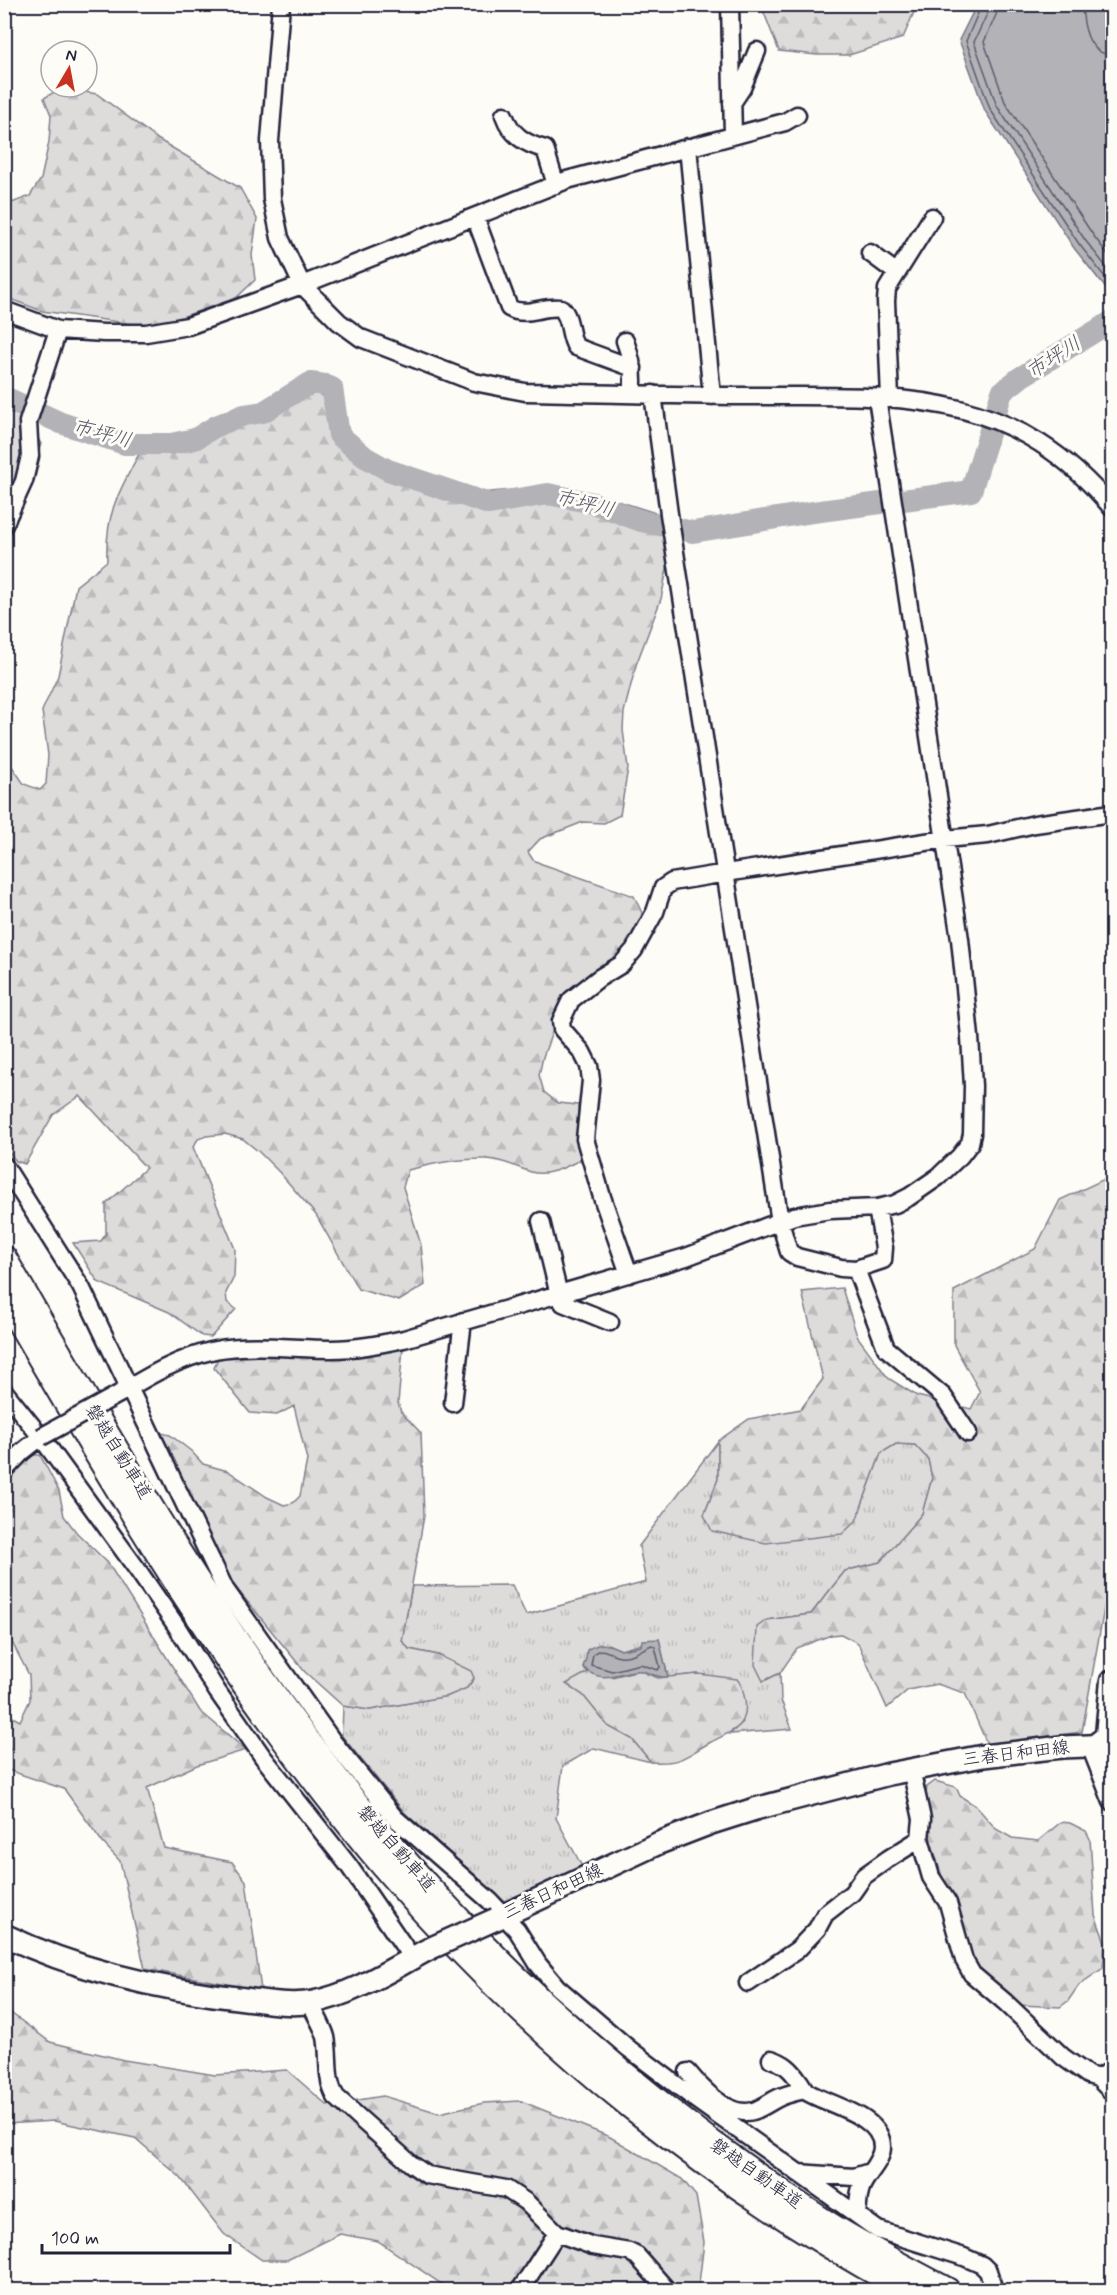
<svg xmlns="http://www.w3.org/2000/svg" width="1117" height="2295" font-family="Mynerve,'Klee One',sans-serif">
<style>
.grass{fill:url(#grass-tufts);stroke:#807f8b;stroke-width:1.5}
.forest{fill:url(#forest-firs);stroke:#807f8b;stroke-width:1.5}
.water{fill:#b2b2b7;stroke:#787885;stroke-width:1.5}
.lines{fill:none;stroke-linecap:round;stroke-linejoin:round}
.shore{stroke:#5c5c6d;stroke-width:1.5}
.river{stroke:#b2b2b7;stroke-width:22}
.minor-casing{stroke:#22223b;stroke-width:21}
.major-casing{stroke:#22223b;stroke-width:26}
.highway-casing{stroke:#22223b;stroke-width:28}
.minor{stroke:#fdfcf7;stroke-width:16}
.major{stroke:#fdfcf7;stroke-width:21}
.highway{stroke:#fdfcf7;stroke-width:24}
.minor-bridge-casing{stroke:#22223b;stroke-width:21;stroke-linecap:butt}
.major-bridge-casing{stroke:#22223b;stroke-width:26;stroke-linecap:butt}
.minor-bridge{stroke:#fdfcf7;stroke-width:16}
.major-bridge{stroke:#fdfcf7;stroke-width:21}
.labels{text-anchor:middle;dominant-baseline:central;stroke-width:6;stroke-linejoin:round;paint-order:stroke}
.street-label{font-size:18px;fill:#22223b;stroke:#fdfcf7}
.water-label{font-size:20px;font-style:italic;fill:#545466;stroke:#fdfcf7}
</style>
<defs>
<pattern id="grass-tufts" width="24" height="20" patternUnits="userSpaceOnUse" patternTransform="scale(1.5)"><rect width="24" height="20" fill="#dddcdb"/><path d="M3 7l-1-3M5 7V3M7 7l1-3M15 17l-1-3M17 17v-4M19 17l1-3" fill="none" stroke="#bdbcbd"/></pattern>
<pattern id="forest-firs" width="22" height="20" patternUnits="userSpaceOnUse" patternTransform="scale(1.5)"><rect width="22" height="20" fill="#dddcdb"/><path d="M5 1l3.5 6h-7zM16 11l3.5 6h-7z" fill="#bdbcbd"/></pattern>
</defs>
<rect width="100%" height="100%" fill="#fdfcf7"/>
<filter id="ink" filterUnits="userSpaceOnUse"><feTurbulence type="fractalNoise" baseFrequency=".0167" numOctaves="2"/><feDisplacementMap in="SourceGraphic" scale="12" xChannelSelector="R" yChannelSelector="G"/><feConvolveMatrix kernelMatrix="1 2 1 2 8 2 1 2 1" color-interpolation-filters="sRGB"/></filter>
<g filter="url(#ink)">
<path class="grass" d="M718,1441V1479L704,1515L856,1521L881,1453L896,1444L915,1445L928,1459L932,1478L922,1514L880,1562L845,1571L811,1614L767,1620L764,1681L780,1673L781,1700L792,1729L730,1734L743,1722L699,1674L668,1677L659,1639L621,1650L608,1644L586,1659L583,1667L588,1672L567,1684L583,1695L608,1726L632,1739L651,1762L594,1748L563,1766L556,1818L584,1870L504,1901L405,1813L342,1736L343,1706L370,1710L448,1696L467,1688L474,1679L470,1671L438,1655L409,1649L402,1641L412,1586L512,1585L526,1615L646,1582L639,1546Z"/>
<path class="forest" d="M761,5H917L903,38L849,55H817L779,51Z
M61,88L97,94L159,140L240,188L257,219L252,255L255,280L236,298L153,327L42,311L5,297L4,206L30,196L41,179L49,142L51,115L44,98Z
M315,393L333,399L347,439L415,478L480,493L554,486L593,493L659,514L668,564L661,599L636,665L624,712L623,730L628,768L620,815L604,823L583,822L540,839L528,852L533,860L542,864L634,896L642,913L638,932L623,955L562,1005L543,1057L539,1075L544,1092L558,1103L578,1105L580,1160C566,1167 547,1177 531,1172C515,1167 504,1160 487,1159C460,1158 434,1163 408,1170L403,1187L421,1245L425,1285L399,1301L358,1289L316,1215L280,1173L259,1152L243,1139L225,1134L206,1136L198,1139L193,1147L235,1249L234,1277L226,1293L227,1302L236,1309L211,1337L202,1336L169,1312L98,1282L73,1243L101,1241L106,1234V1204L146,1168L80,1096L53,1115L25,1164L16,1161L5,1147V756L24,784L40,790L46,784L48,755L42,711L58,676L76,586L107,561C105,515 118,493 139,454L145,448L182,442L236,418L272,411Z
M5,412C24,411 32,429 41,444C34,467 25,480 5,493Z
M1112,1172V1481L1111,1485L1112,1564L1082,1732L987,1744L965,1693L937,1684L908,1690L887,1708L858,1643L841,1634L831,1635L797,1648L780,1673L763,1681L755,1665L757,1627L767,1620L811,1614L845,1571L880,1562L922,1514L932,1478L928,1459L915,1445L896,1444L881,1453L856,1521L842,1534L766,1543L712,1531L704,1515L718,1479V1441L749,1419L801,1409L823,1379L802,1292L842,1288L857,1336L888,1378L917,1396L971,1409L980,1392L954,1345V1291L1035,1249L1060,1200L1109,1177Z
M403,1348L398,1403L401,1412L421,1433L424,1516L402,1641L409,1649L438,1655L471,1671L474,1678L467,1688L448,1696L370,1710L343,1706L305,1672L232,1583L152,1431L170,1435L191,1451L203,1464L228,1471L267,1497L284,1505L293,1503L300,1496L307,1460L294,1406L277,1415L250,1413L214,1368L218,1358L353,1352Z
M30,1455H40L59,1491L64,1516L77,1533L108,1563L200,1711L246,1750L197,1765L147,1788L164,1848L232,1862L246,1881L261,1990L145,1969L120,1861L103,1843L64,1789L5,1769V1713L20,1721L30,1700L29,1675L5,1629V1481Z
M639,1670L658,1678L699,1674L737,1679C743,1686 743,1691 745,1700C749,1729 731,1731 711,1742C685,1756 683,1764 651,1762L632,1739L608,1726L583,1695L566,1684L588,1672L612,1677Z
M935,1781L956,1787L960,1796L976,1806L996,1829L1012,1838L1038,1841L1061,1822L1070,1823L1086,1831L1090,1839L1095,1915L1105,1942L1103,1968L1079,1985L1068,2001L1060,2007L1022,2005L995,1991L966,1955L931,1841L924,1806L927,1787Z
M4,2008L50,2042L124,2060L215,2075L287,2070L327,2105L383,2096L439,2113L484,2103L521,2101L610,2137L682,2179L696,2196L704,2242L699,2283L695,2290H457L440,2283L378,2241L340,2234L287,2260H262L224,2234L180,2177L135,2138L54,2121L5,2124Z"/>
<path class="water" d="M977,4L1104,5L1112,46V296L1074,248L985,111L959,40Z
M659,1639L668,1677C657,1678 651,1673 641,1671C624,1668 603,1688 583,1667L586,1659L587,1650C600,1642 607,1643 621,1650L641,1646L642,1640Z"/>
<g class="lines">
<path class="shore" d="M982,4L966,41L990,109L1079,244L1112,286
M989,4L988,12L974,42L997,106L1085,240L1112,274
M998,4L996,15L984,42L1005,102L1093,235L1112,260
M1082,4C1083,25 1087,54 1112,55
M652,1645L655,1647L660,1667L658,1670L640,1664L612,1671L591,1665L593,1654C604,1645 609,1655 620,1656C633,1658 644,1647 652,1645Z"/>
<path class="river" d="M4,401L9,399L61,423L125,444H171L195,439L216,426L244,415L263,412L310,383L325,385L332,388L339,435L365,457L388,470L489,504L548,494L593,503L641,521L693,532L813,512L971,491L1002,392L1021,377L1112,321"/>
<g class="minor-casing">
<path id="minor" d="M281,4L270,141L272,199L280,238L302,285L339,322L361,338L474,382L525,392C598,393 670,396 743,396C891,397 1008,383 1112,508
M730,4L733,135
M732,103L742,88L757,51
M504,115C511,135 525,144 545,149L556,185
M688,147L712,396
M475,217L509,308C527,318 542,305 561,308C572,318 568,335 576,347L633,368
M870,253L897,273
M4,310L58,330L104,333H146L188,326L302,285L567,180L785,122L797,115
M625,341C632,359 635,375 632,394
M653,394L669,514L780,1222L789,1252L797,1257L841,1268L856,1269L883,1260L884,1248L877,1208
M890,398L886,301L887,289L932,217
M4,525L24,481L30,456L28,422L58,330
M4,1165L81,1287L225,1589L334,1743L395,1818L490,1901L517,1930L538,1964L557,1987L628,2048L695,2099L878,2230L964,2257L982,2265L988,2271L994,2290
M541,1221L559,1295L563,1303L610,1322
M856,1269L886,1348L943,1396L968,1433
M629,1274L602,1197L585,1139L591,1080L589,1066L582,1052L562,1029L561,1021L571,1000L599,978L622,964L634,950L655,912L663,888L672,882L726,873L945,839L988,835L1035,824L1112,813
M4,1391L41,1437L137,1569L175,1624L217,1691L263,1757L349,1866L412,1958
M119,1394C150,1375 179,1358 215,1350C253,1343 293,1349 331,1349C356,1349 380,1344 404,1339L686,1257L794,1216L830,1210L877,1208L895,1204L909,1197L938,1177L960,1156L970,1143L972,1134L973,1086L970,1037L960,939L877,398
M453,1403L463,1321
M4,1471L22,1452L41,1437
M1112,1733L1104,1735L1090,1746L1112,1802
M1104,1735L1109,1680
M911,1769L922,1819L920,1839L931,1877L948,1903L964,1960L972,1974L1005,2002L1063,2057L1088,2075L1098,2078L1112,2070
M748,1983L797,1950L817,1929L825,1914L852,1893L864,1876L888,1859L920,1839
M310,2003C315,2014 323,2026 326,2037C330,2057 325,2079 336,2097L411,2164L427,2175L506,2189L526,2202L557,2233L593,2246L629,2252L637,2256L667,2290
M771,2059C784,2063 791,2069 799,2081C802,2084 803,2089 807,2092C828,2105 882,2115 882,2147C882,2162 866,2174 861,2188C858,2196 858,2206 857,2215
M688,2072C701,2088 729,2118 753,2111C762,2108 770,2102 778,2098C786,2094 796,2092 805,2090
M1098,2078L1112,2092
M798,2173L854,2177L870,2172
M520,2290L557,2233"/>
</g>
<g class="major-casing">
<path id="major" d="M496,1919L659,1843L711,1823L755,1809L889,1774L983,1756L1062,1747L1112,1745
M4,1935C79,1971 163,1990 245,1999C267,2002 292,2006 313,2002C355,1994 391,1969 429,1949"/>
</g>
<g class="highway-casing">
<path id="highway" d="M4,1258C111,1443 218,1631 352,1798C469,1943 605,2069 758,2176C783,2193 808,2212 835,2228C871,2250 909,2270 947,2290
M4,1296C120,1497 240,1699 392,1876C536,2042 713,2186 907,2290"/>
</g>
<use href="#minor" class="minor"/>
<use href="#major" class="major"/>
<use href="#highway" class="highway"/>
<g class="minor-bridge-casing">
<path id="minor-bridge" d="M41,1437L119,1394"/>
</g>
<g class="major-bridge-casing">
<path id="major-bridge" d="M429,1949L496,1919"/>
</g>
<use href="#minor-bridge" class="minor-bridge"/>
<use href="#major-bridge" class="major-bridge"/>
</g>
</g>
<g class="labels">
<g class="street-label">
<text transform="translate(118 1452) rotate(58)">磐越自動車道</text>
<text transform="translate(1016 1754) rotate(-7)">三春日和田線</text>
<text transform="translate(396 1849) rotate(49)">磐越自動車道</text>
<text transform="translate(553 1892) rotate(-25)">三春日和田線</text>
<text transform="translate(756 2174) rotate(35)">磐越自動車道</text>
</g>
<g class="water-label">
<text transform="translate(1054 358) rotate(-33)">市坪川</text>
<text transform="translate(102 434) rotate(15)">市坪川</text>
<text transform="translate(585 504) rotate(14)">市坪川</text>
</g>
</g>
<rect width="1117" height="2295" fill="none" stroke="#fdfcf7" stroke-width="24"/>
<rect x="12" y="12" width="1093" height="2271" fill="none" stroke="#22223b" stroke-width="2" filter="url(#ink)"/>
<g transform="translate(69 69) rotate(10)"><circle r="28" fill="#fdfcf7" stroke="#a5a5ac" stroke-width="1.5"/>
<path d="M0-4.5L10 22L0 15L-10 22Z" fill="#c8321e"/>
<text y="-9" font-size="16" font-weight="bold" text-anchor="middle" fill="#22223b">N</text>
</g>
<path d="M42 2244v9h188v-9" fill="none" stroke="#22223b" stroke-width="3"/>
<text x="51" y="2244" font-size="18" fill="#22223b" stroke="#fdfcf7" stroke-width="4.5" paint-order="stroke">100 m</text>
</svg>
